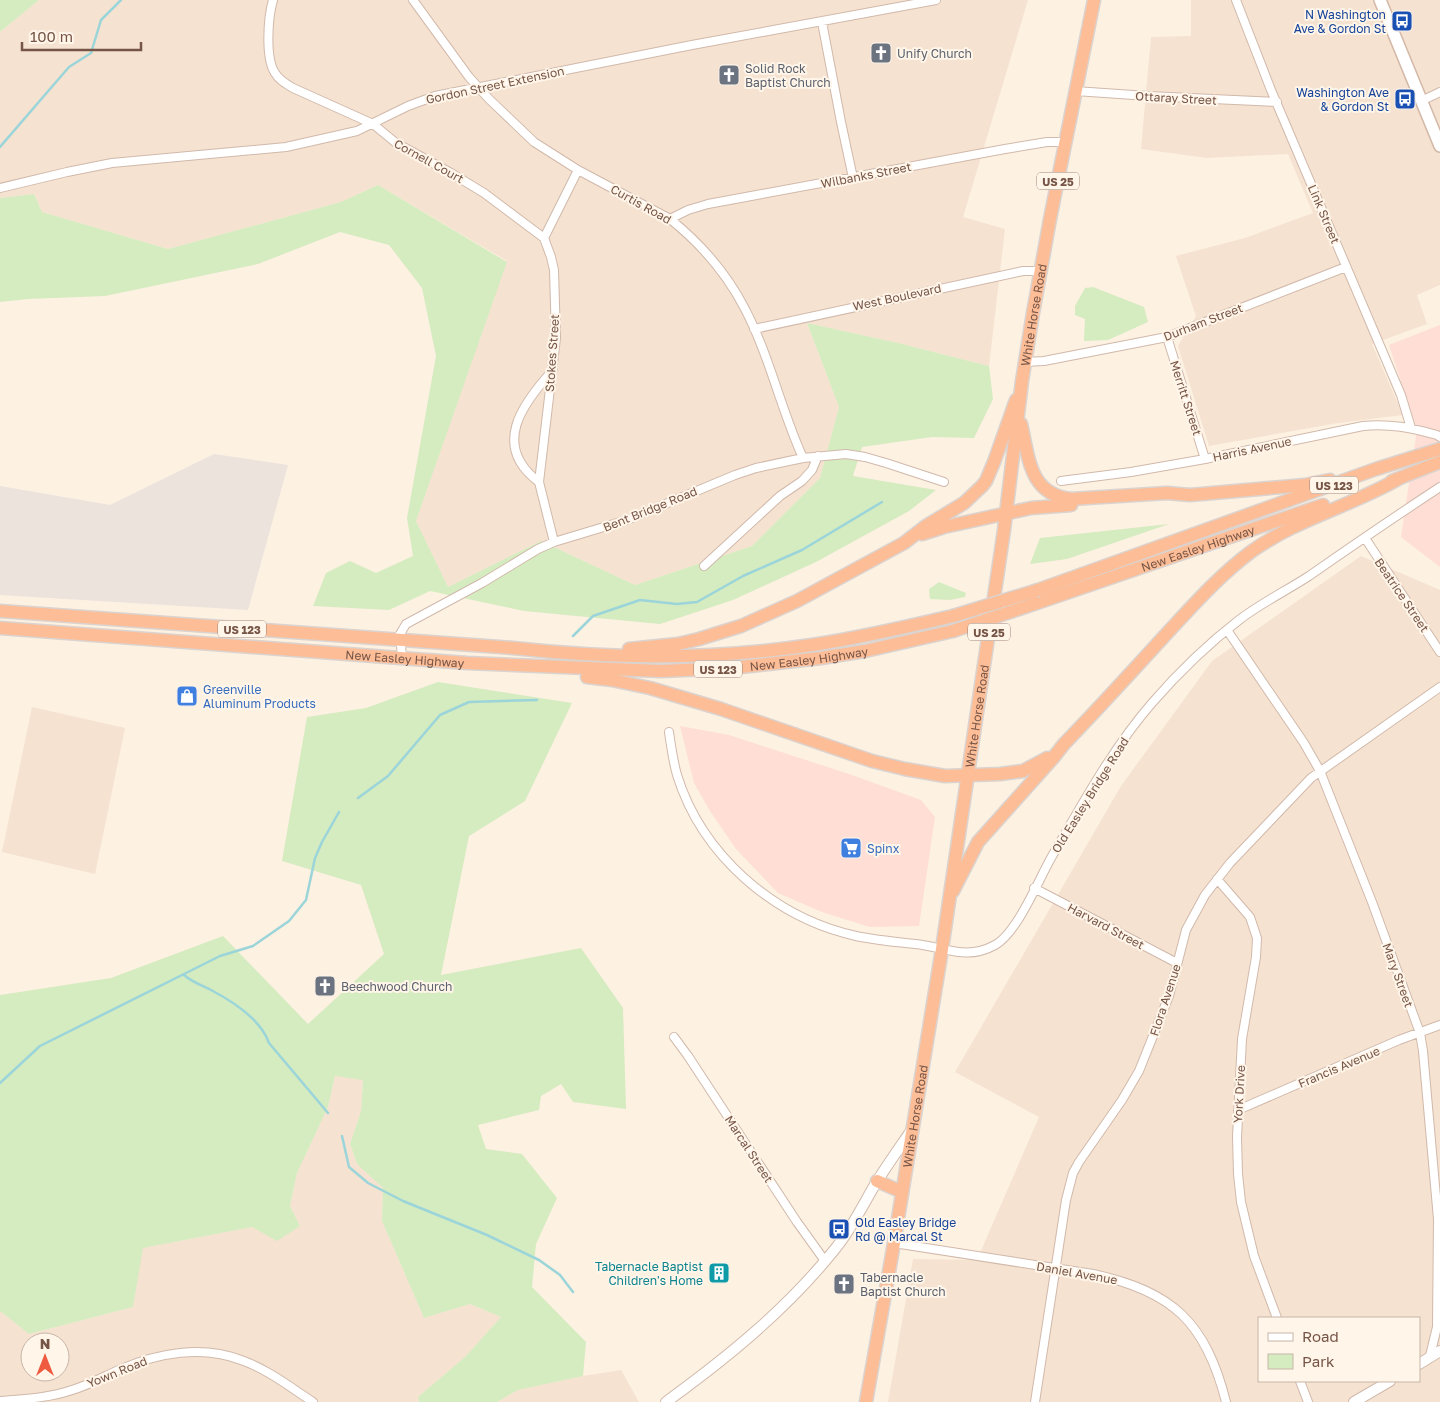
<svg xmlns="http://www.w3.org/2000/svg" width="1440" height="1402" font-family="'Golos Text',sans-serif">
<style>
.residential{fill:#f5e2d0;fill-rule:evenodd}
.commercial{fill:#feded5}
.industrial{fill:#ece3dd}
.green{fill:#d5ebc0}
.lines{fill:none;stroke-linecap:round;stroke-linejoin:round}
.stream{stroke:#9bd5da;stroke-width:2.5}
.minor-casing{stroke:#d1b9ab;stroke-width:10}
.tertiary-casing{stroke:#d1b9ab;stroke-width:12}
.secondary-casing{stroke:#d4b9a8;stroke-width:14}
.trunk-casing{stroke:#dbd3cf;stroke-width:15}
.minor{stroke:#fff;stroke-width:8}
.tertiary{stroke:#fff;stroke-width:10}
.secondary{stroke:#fff;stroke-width:11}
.trunk{stroke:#fdbd96;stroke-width:12}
.trunk-bridge-casing{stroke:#dbd3cf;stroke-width:15;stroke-linecap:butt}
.trunk-bridge{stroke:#fdbd96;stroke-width:12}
.labels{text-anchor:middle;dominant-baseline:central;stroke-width:4;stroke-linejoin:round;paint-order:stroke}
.shield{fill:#fff5e9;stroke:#9f8578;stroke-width:1}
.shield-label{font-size:11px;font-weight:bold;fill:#765547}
.transit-label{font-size:12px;fill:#164399;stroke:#fff5e9;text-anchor:end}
.worship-label{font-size:12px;fill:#5b616d;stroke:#fff5e9;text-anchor:start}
.street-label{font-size:12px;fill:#765547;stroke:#fff5e9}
.shop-label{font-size:12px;fill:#366cbe;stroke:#fff5e9;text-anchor:start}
.culture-label{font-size:12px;fill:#0d838f;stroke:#fff5e9;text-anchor:end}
</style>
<rect width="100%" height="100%" fill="#fdf1e2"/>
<path class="residential" d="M39,0H1028L963,217L1005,229L989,366L898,343L807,323L839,407L820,478L752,546L635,585L541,541L448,587L416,521L507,261L378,185L341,202L168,249L42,212L34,194L0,198V32Z
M1191,0H1440V285L1417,295L1427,324L1372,344L1403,415L1338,423L1209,446L1178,346L1196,316L1176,256L1245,238L1313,213L1288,154L1207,158L1141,149L1151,37L1191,36Z
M1361,556L1440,590V1402H888L913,1259L977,1260L1039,1117L955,1072L1121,786L1212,661ZM1259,1318H1419V1381H1259Z
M32,707L125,728L95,874L2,852Z
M335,1076L363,1079L361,1111L350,1144L357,1164L383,1188L382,1221L424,1318L470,1304L501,1317L465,1357L418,1397L419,1402H0V1311L29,1334L133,1307L142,1248L252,1227L277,1240L300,1226L290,1206L297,1173L328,1107ZM30,1342H60V1372H30Z
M621,1370L639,1402H497L518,1390L583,1376Z"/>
<path class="commercial" d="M1440,325V567L1401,537L1417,430L1389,345Z
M680,726L729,735L852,775L921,800L935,817L919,926L870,927L822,912L778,893L736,849L710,811L694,783Z"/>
<path class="industrial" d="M214,454L288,465L248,610L0,595V486L110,505Z"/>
<path class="green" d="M0,0H39L0,32Z
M378,185L507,262L416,521L448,587L541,541L635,585L752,546L820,478L839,407L807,323L898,343L989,366L993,399L974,438L932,437L862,447L853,476L936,490L909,511L816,562L733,600L660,624L524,611L430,591L389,610L313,606L326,573L350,561L376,573L413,556L407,518L436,356L422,288L389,245L340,232L258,264L105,296L28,299L0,302V198L34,194L42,212L168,249L341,202Z
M1093,287L1144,307L1148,322L1108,340L1084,341L1085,319L1075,315V306L1085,288Z
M1169,524L1067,559L1030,564L1040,538Z
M939,582L966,593L965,597L950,600L930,599L929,589Z
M438,682L572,703L525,801L469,836L441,975L581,948L623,1008L626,1109L573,1102L561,1084L541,1096L539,1110L478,1125L486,1149L522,1154L557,1198L536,1244L532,1287L586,1342L583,1376L518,1390L497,1402H419L418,1397L465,1357L501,1317L470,1304L424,1318L382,1221L383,1188L357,1164L350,1144L361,1111L363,1080L335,1076L328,1107L297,1173L290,1206L300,1226L277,1241L252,1227L143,1248L133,1307L29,1334L0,1311V995L111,978L223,936L308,1024L384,954L361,885L282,861L307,717L366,708Z"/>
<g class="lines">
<path class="stream" d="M0,147L69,67L91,53L101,20L121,0
M573,636L593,616L640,600L677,604L697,602L743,576L802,550L882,502
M358,798L388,776L440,715L469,702L537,700
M184,975C192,982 201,985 211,990C232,1001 261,1020 269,1043L328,1113
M0,1083L40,1046L220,956L253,946L289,921L306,900L315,858L322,842L339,812
M342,1136L349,1167L368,1183L403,1201L487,1235L539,1260L560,1275L573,1292"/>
<g class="minor-casing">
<path id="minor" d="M273,0C268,17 265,58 275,73C279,80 286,84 293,88L373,124L396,143L451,173L484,193L544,238
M413,0L469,77L489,99L534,142L578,170L670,219C700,243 727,274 745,309C770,357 781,410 803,458
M1236,0L1271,90L1401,395L1411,428
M822,22L841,122L853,178
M1075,91L1148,96L1277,102
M1421,101L1440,92
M0,188L67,172L112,163L286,147L357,131L408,106L435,96L692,45L936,0
M670,219L688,210L708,204L1005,149L1047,142H1065
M754,329L1023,271H1040
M1167,337L1205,459
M1025,362L1044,361L1167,337L1346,267
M1061,481L1131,472L1205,459L1363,426C1389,423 1412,428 1437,435L1440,437
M539,482C491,446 522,404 553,370
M1365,538L1440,652
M554,542L539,482L556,338L554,270L551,257L544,238L578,170
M704,566L780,496L802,481L812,470L818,456
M1227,630L1304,743L1320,771L1372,902L1420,1033L1423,1051L1438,1219L1437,1327L1430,1356
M402,657L400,634L406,624L482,583L538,549L554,542L627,520L735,475L756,468L803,458L846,454L865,457L886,463L944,482
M669,732C671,746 673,761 677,775C702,855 774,918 856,936C875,940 896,942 915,944C945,947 966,961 995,945C1017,933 1038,881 1051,858C1082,805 1112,749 1152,703C1178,673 1208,644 1239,620C1261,603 1286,591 1309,576C1352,546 1396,516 1440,487
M1217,879L1250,917L1257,938L1256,957L1242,1039L1237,1137L1238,1174L1241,1202L1254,1256L1277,1318
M1034,888L1177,963
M674,1037L688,1056L797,1222L825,1261
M1238,1110L1399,1040L1440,1025
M894,1243L1093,1274C1173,1291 1206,1323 1226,1402
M1300,1381L1308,1402
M0,1401C24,1399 49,1398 72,1390C89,1385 105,1376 121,1369C158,1353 202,1345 241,1360C267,1369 290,1387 313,1402
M1035,1402L1066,1200L1073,1173L1079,1162L1122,1100L1139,1071L1169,996L1186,930L1205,895L1230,863L1311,778L1440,687"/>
</g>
<g class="tertiary-casing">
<path id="tertiary" d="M1419,1364L1440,1351
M666,1402C728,1357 787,1309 835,1249C850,1231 861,1209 873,1188C885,1168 898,1150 911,1131
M1354,1402L1390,1381"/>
</g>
<g class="secondary-casing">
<path id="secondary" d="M1380,0L1440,146"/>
</g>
<g class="trunk-casing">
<g id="trunk">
<path d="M1021,424C1029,458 1029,494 1071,499L1167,493L1190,495L1305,485L1330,480"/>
<path d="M1392,481L1440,462"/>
<path d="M922,534L944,527L1031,508L1071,505"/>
<path d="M1038,590L1376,469L1440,449"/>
<path id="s1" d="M1037,603L1323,505"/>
<path d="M0,611L513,648C612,659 712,660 812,645C860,638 906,627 953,616"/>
<path id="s2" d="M0,628L467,663L661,671L732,668L821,658L865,651L953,631"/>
<path d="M629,649L678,644L699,639L741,626L797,601L904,543L926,526L964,503L982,486L986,481L994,462L1016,400"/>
<path d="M587,677L612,680L650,688L721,709L872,761L905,769L945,776L1000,774L1023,771L1047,758"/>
<path d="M953,891L978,842L1053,758L1064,744C1100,707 1135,668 1170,630C1196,602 1221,574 1252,551C1297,519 1351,506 1398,479"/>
<path d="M877,1181L902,1192"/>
<path id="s3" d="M866,1402L894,1243L942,949L1004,530L1022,381L1033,313L1050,219L1094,0"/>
</g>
</g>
<use href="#minor" class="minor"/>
<use href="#tertiary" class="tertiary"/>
<use href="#secondary" class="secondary"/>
<use href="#trunk" class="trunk"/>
<g class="trunk-bridge-casing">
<path id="trunk-bridge" d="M953,616L1038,590
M953,631L1037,603"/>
</g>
<use href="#trunk-bridge" class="trunk-bridge"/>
</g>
<defs>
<g id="bus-square" transform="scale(1.125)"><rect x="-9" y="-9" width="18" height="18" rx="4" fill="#1a4fb4" stroke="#fff5e9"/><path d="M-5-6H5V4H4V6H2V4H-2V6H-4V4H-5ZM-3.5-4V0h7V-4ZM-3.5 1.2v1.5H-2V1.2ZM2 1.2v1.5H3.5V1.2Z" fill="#fff"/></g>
<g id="church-square" transform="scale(1.125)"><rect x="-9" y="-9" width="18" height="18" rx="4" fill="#6b7280" stroke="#fff5e9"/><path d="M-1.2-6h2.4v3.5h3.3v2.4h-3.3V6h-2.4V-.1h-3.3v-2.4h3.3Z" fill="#fff"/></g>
<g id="shop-square" transform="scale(1.125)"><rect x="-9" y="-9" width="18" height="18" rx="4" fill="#3f7fe0" stroke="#fff5e9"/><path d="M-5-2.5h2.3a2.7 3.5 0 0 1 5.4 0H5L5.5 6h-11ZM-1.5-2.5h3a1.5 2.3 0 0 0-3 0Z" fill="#fff"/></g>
<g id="supermarket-square" transform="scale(1.125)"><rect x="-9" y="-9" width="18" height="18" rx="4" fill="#3f7fe0" stroke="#fff5e9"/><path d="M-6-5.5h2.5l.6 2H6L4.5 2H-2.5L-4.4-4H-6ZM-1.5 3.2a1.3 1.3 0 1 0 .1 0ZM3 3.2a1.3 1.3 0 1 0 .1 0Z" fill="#fff"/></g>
<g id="building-square" transform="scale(1.125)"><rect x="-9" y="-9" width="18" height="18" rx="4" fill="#0f9aa8" stroke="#fff5e9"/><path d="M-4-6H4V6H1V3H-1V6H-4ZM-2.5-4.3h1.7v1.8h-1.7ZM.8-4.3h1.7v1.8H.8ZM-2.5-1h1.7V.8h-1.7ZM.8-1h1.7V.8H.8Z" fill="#fff"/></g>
</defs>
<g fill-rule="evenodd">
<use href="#bus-square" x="1402" y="21"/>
<use href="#church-square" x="881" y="53"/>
<use href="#church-square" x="729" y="75"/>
<use href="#bus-square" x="1405" y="99"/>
<use href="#shop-square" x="187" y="696"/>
<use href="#supermarket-square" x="851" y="848"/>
<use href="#church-square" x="325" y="986"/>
<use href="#bus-square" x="839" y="1229"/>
<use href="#building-square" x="719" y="1273"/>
<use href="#church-square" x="844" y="1284"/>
</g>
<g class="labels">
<g class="shield">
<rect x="1037" y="172.5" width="42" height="17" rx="4"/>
<rect x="1310" y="476.5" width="48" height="17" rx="4"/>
<rect x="218" y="620.5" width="48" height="17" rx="4"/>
<rect x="968" y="623.5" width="42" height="17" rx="4"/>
<rect x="694" y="660.5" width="48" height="17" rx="4"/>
</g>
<g class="shield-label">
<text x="1058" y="181">US 25</text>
<text x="1334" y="485">US 123</text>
<text x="242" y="629">US 123</text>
<text x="989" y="632">US 25</text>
<text x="718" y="669">US 123</text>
</g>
<g class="transit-label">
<text x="1386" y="14">N Washington<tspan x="1386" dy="14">Ave &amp; Gordon St</tspan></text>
<text x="1389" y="92">Washington Ave<tspan x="1389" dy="14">&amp; Gordon St</tspan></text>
<text x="855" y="1222" text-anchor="start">Old Easley Bridge<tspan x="855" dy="14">Rd @ Marcal St</tspan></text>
</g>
<g class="worship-label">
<text x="897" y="53">Unify Church</text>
<text x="745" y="68">Solid Rock<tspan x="745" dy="14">Baptist Church</tspan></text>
<text x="341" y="986">Beechwood Church</text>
<text x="860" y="1277">Tabernacle<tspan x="860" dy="14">Baptist Church</tspan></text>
</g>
<g class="street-label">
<text transform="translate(495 85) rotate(-12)">Gordon Street Extension</text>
<text transform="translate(1176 98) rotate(3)">Ottaray Street</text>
<text transform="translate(429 161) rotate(29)">Cornell Court</text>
<text transform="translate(866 175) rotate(-11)">Wilbanks Street</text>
<text transform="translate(641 204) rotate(29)">Curtis Road</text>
<text transform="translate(1324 214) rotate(67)">Link Street</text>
<text transform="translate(897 297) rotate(-12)">West Boulevard</text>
<text stroke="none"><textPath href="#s3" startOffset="1100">White Horse Road</textPath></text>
<text transform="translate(1203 322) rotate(-21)">Durham Street</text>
<text transform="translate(552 353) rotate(-86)">Stokes Street</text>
<text transform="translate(1186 398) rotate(72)">Merritt Street</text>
<text transform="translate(1252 449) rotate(-12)">Harris Avenue</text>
<text transform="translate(650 509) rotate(-22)">Bent Bridge Road</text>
<text stroke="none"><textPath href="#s1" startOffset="170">New Easley Highway</textPath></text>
<text transform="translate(1402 595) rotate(56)">Beatrice Street</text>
<text stroke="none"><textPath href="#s2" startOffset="406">New Easley Highway</textPath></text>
<text stroke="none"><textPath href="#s2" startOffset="811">New Easley Highway</textPath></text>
<text stroke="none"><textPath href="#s3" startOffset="695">White Horse Road</textPath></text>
<text transform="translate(1090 795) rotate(-58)">Old Easley Bridge Road</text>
<text transform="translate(1106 926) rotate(28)">Harvard Street</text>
<text transform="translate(1398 975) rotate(70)">Mary Street</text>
<text transform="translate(1165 1000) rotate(-72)">Flora Avenue</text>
<text transform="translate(1339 1067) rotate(-23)">Francis Avenue</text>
<text transform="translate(1239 1094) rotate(-87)">York Drive</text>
<text stroke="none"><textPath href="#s3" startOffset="290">White Horse Road</textPath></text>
<text transform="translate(749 1149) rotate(57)">Marcal Street</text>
<text transform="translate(1077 1273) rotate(10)">Daniel Avenue</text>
<text transform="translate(117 1372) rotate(-22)">Yown Road</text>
</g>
<g class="shop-label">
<text x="203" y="689">Greenville<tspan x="203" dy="14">Aluminum Products</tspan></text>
<text x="867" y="848">Spinx</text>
</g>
<g class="culture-label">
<text x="703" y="1266">Tabernacle Baptist<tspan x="703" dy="14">Children's Home</tspan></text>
</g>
</g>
<rect x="1258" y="1317" width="162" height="65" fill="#fff5e9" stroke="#c8b5a8"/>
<rect x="1268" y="1333" width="25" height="8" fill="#ffffff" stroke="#c8b5a8"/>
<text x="1302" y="1342" font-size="15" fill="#765547">Road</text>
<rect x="1268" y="1354" width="25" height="15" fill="#d5ebc0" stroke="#c8b5a8"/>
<text x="1302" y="1367" font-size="15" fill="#765547">Park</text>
<g transform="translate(45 1357)"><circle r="24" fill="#fff5e9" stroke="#c8b5a8"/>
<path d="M0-4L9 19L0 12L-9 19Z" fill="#ee5b41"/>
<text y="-8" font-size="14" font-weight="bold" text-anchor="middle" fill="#765547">N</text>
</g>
<path d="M22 42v8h119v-8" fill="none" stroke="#765547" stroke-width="2.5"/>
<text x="30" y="42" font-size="15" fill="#765547" stroke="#fff5e9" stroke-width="4" paint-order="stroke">100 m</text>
</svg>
